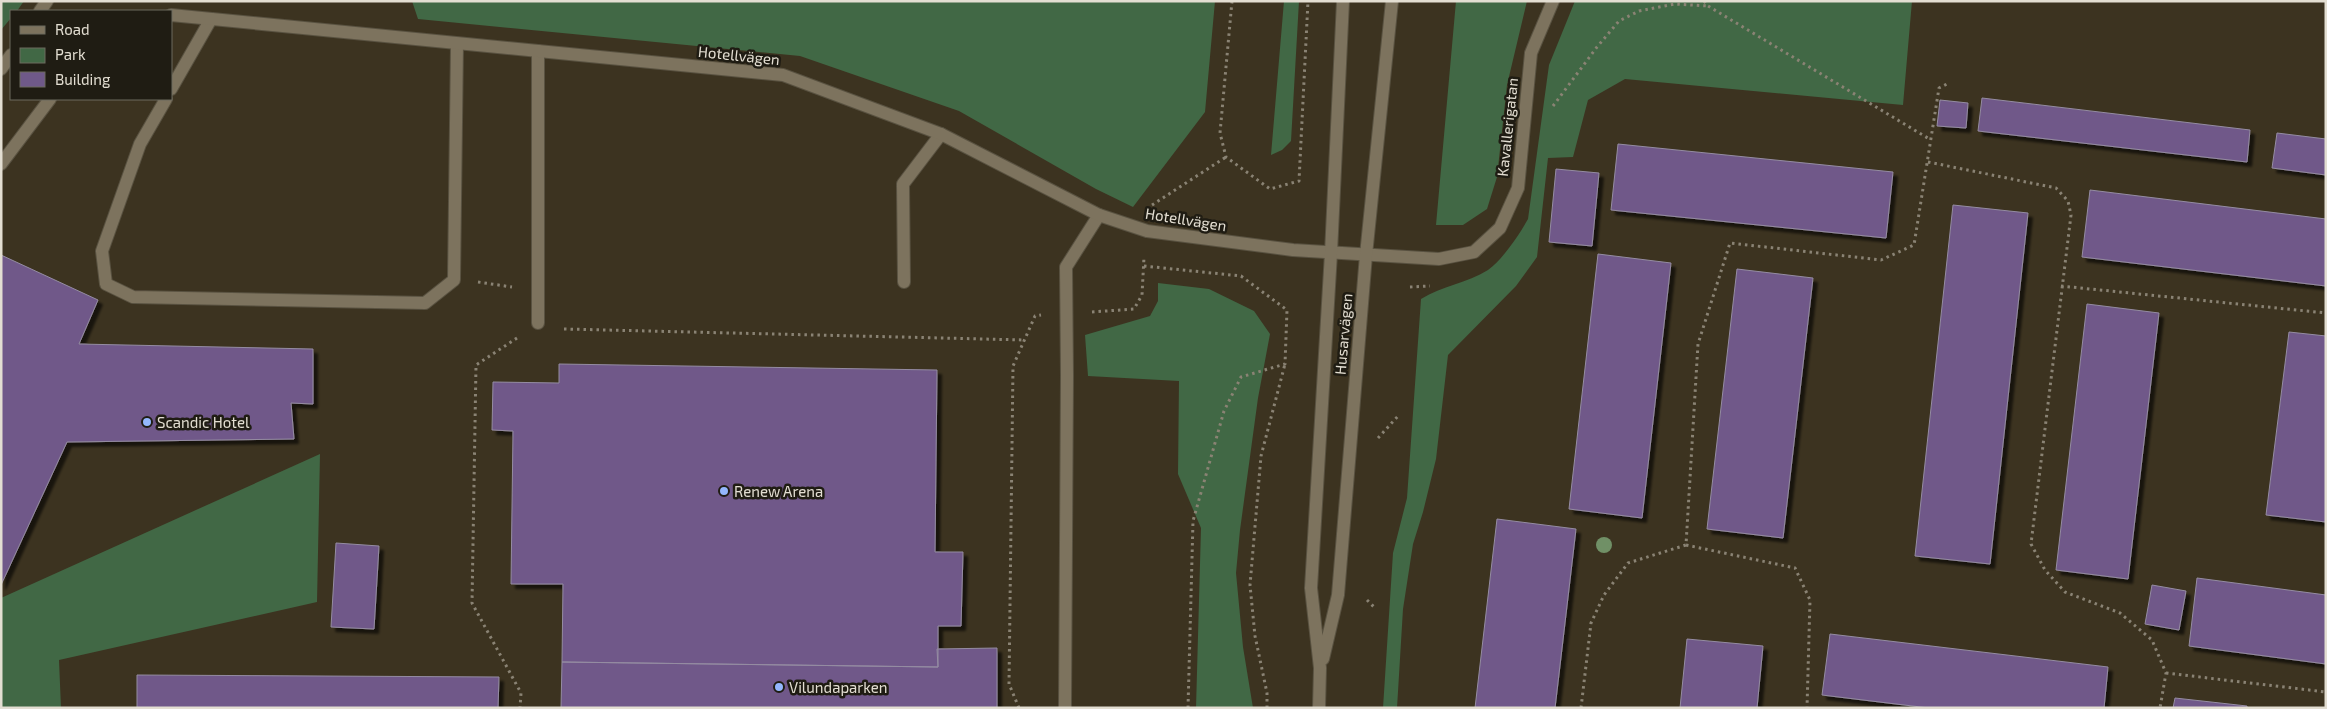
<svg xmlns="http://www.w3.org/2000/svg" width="2327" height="709" font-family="'Exo 2',sans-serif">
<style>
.green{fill:#416845}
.building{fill:#6f5989;stroke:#958ca2;filter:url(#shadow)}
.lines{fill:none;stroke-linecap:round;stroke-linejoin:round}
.service-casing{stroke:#595241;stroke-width:14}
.minor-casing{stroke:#595241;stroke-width:14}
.tertiary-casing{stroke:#595241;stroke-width:14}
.path{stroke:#8a8374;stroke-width:3;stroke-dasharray:2.5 4;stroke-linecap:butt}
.service{stroke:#7d735e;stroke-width:12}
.minor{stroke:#7d735e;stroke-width:12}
.tertiary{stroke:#7d735e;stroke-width:12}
.tree{fill:#709066}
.poi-dot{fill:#94b7fd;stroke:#1f1c13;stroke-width:2}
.labels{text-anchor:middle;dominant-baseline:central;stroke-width:5;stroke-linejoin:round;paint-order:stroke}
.street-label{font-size:15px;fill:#e3ded2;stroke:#1f1c13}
.poi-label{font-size:15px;fill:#e3ded2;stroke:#1f1c13;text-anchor:start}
</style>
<defs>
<filter id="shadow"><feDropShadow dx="4.5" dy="4.5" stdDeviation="1" flood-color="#0009"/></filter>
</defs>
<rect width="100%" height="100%" fill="#3c3320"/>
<path class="green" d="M1,1H24L17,11H11V18L1,30Z
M412,1H1215L1205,112L1133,207L1096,189L959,111L800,56L418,19Z
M1284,1H1299L1291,141L1282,150L1271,155Z
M1456,1H1527L1507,85L1497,177L1487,209L1463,225H1436Z
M1575,1H1912L1903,105L1625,79L1588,100L1573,157L1548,158L1537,257L1516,286L1448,355L1436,459L1423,512L1413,544L1403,609L1397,708H1383L1393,553L1407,498L1421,299C1442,286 1467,283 1488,270C1503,259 1519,235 1528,219L1549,65Z
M1158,283L1209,289L1254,311L1270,334L1258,398L1240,530L1236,573L1243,647L1253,708H1196L1201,528L1178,474L1179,381L1088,376L1085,335L1150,316L1158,301Z
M320,454L317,602L59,660L61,708H1V598Z"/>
<path class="building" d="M1982,98L2250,130L2247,162L1978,131Z
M1940,100L1968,103L1966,128L1937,126Z
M2277,133L2326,139V175L2272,168Z
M1618,144L1893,172L1886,238L1611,210Z
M1556,169L1599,173L1592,246L1549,242Z
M2090,190L2326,219V286L2082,257Z
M1953,205L2028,213L1990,564L1915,556Z
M1598,254L1671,263L1642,518L1569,509Z
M1,255L98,300L79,344L313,349V404L291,403L294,439L67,442L1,585Z
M1737,269L1813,278L1783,538L1707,529Z
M2087,304L2159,313L2128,579L2056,570Z
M2289,332L2326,336V522L2266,515Z
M559,364L937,370L935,552H963L961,626H938V667L562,662L563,584H511L513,431L492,430L493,382L559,383Z
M1497,519L1576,529L1555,708H1475Z
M336,543L379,546L374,629L331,627Z
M2197,578L2326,595V664L2189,646Z
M2152,585L2186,591L2179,630L2145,624Z
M1830,634L2108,667L2104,708H1929L1822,695Z
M1687,639L1763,646L1757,708H1680Z
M997,648V708H561L562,662L938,667L937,649Z
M137,675L499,677L498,708H137Z
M2175,698L2247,706V708H2173Z"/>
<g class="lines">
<g class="service-casing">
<path id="service" d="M40,11L47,1
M1,69L11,55
M171,89L211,19
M166,99L140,144L102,251L106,284L133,297L425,303L454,280L457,44
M904,282L903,184L941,134
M538,323V51
M1065,708L1067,376L1066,267L1099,215"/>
</g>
<g class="minor-casing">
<path id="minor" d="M171,15L783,75L941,134L1099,215L1147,231L1293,250L1439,259L1474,252L1500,228L1518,188L1531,53L1553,1
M1,164L50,99"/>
</g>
<g class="tertiary-casing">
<path id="tertiary" d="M1323,659L1338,595L1366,255L1392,1
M1319,708L1320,668L1311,588L1331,253L1343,1"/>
</g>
<path class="path" d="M1232,1L1220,133L1226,157L1270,189L1299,181L1308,1
M1704,1L1708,6L1931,140
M1553,106L1597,47L1619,21L1639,11L1675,4L1708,6
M1928,162L2056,188L2068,201L2071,215L2031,544L2045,570L2065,592L2120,613L2152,640L2166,673L2160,708
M1152,205L1226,157
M1144,266L1241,276L1287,310L1285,364L1241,377L1224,411L1193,521L1188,708
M478,282L512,287
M2061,286L2326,313
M1410,287L1430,286
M1092,312L1134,309L1142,295L1144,257
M564,329L1025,340
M517,338L476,365L472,603L521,693L520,708
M1378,438L1399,415
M1686,545L1795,568L1810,600L1807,708
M1367,600L1376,609
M2166,673L2326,692
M1019,708L1009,684L1013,366L1035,316L1041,315
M1267,708V693L1255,636L1250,585L1261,456L1285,364
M1581,708L1591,623L1604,595L1628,563L1686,545L1698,344L1730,243L1881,260L1914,245L1939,88L1947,84"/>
<use href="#service" class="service"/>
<use href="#minor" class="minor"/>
<use href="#tertiary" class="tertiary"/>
</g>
<circle class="tree" cx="1604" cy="545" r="8"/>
<g class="poi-dot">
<circle cx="147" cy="422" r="5"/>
<circle cx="724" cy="491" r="5"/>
<circle cx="779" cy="687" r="5"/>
</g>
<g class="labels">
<g class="street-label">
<text transform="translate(739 55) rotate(6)">Hotellvägen</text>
<text transform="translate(1507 127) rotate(-84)">Kavallerigatan</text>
<text transform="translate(1186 219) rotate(9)">Hotellvägen</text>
<text transform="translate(1343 334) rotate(-85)">Husarvägen</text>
</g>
<g class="poi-label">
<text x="157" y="422">Scandic Hotel</text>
<text x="734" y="491">Renew Arena</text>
<text x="789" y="687">Vilundaparken</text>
</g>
</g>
<rect width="2327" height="709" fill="none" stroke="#e3ded2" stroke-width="5"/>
<rect x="10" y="10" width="162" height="90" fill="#1f1c13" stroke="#6d6a5f"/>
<rect x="20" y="26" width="25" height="8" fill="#7d735e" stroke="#6d6a5f"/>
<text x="55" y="35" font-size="15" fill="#e3ded2">Road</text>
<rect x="20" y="48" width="25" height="15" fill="#416845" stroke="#6d6a5f"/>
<text x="55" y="60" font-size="15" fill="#e3ded2">Park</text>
<rect x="20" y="72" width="25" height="15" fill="#6f5989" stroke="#6d6a5f"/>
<text x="55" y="85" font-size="15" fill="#e3ded2">Building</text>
</svg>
